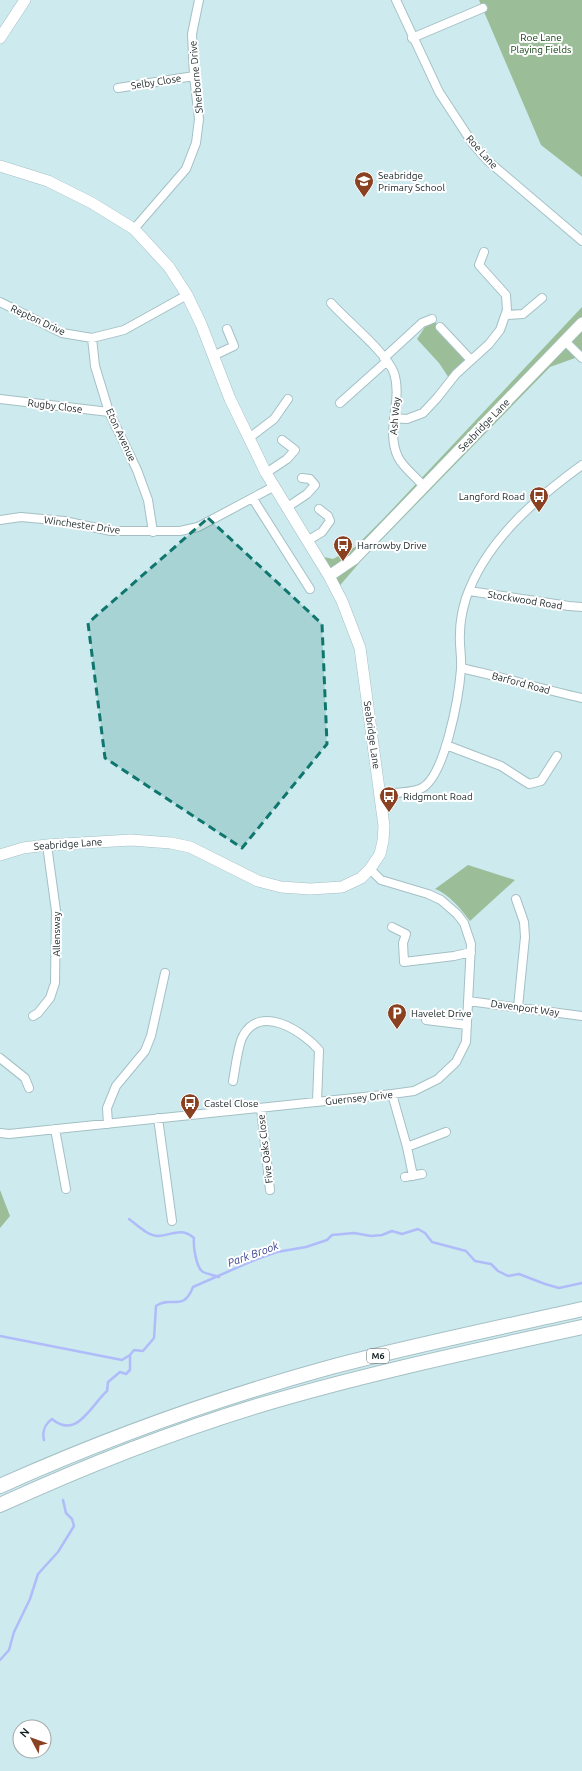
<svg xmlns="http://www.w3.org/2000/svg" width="582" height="1771" font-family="Ubuntu,sans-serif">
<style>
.green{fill:#9bbe98}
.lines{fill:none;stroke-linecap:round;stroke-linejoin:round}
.stream{stroke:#afbcf9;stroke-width:2.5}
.street-casing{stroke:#a4c0c5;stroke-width:10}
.secondary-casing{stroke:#a4c0c5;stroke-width:12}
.highway-casing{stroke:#a4c0c5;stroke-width:16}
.street{stroke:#fff;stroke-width:8}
.secondary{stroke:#fff;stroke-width:11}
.highway{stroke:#fff;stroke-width:14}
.marked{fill:#0f766e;fill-opacity:0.2;stroke:#0f766e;stroke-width:3;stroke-dasharray:8 5;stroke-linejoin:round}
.labels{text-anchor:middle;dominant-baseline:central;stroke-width:4;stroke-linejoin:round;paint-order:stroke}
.shield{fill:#fff;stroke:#5d6566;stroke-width:1}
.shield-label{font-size:9px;font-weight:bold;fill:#182325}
.park-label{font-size:10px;fill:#0b3c09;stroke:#fff}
.street-label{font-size:10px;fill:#182325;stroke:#fff}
.poi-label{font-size:10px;fill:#182325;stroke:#fff;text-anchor:start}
.water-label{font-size:11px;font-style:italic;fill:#3b438b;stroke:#fff}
</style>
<rect width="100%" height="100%" fill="#cdeaef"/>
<path class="green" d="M479,0H582V177L541,145Z
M582,307V352L575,358L550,367L360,562L336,590L318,560L324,557L333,559L355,547L384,518Z
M432,319L470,359L451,381L439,363L417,339L425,327L427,321Z
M468,865L515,880L470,921C461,909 449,894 435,889Z
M0,1190L10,1216L0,1228Z"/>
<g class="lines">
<path class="stream" d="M129,1219C137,1225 148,1236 158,1236C173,1235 181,1227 194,1238C193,1245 196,1268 203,1272C207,1274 214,1275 219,1277
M0,1336L122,1360L130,1355
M44,1440C42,1432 45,1424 52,1419C77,1440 91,1405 107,1391L108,1382L120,1372L126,1374L130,1370V1355L134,1350L143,1351L154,1338L156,1306C171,1295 183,1313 193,1287L252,1261L277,1252L306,1247L327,1240L332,1235L354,1233L371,1236L382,1235L392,1231L402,1234L418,1229L425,1233L432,1242L466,1251L475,1261L491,1264L498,1271L508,1276L519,1274L545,1284L559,1288L582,1283
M0,1660L9,1650L14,1632L30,1599L38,1574L58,1552L74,1526L72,1519L66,1513L63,1500"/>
<g class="street-casing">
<path id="street" d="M396,0L439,92L473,144L488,161L582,241
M412,38L483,8
M118,88L194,76
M134,229L186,169L196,143L199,119L194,76L192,34L199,0
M0,302L62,333L92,338L124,330L187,295
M331,303C347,321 386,352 394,373C403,401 385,429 398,457C404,469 416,476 424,487
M506,315L523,314L542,298
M440,327L470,359
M92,338L95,366L109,412L137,470L148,500L153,532
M565,341L582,358
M213,356L234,346L227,329
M384,358L422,323L432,319
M0,399L109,412
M340,403L387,361
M394,418L407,419L423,413L437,398L456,374L489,344L500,330L507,310L506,295L479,265L484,252
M249,438L274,419L288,399
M266,473L287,459L295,450L282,440
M253,499L310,589
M286,508L307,494L315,485L310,479L302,478
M0,520L21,517L64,521L111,531H180L198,527L273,487
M307,541L322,532L330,521L328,516L319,509
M469,591L569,606L582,607
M461,668C502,677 541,689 582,698
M446,745L501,766L529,784L541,781L557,756
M381,794C391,793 410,793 420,789C445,779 459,695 461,669C462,657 459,645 460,633C460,622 463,608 466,598C486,541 535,499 582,465
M516,899L524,922L525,937L518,1007
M392,927L406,934L403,943L404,962L454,956L471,952
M468,1001L582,1016
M33,1016L38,1013L50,998L55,983L56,911L47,845
M426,1020L467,1025
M0,1058L25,1078L29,1088
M233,1081C235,1071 238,1044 243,1036C261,1003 303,1032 319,1050L317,1102
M392,1094L407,1147L413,1176
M261,1108L270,1190
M158,1118L172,1221
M108,1124L107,1108L116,1086L145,1051L151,1036L165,973
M55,1129L66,1189
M0,1133L9,1134L392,1094L414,1091L438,1079L456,1062L466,1042L471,944L464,923L457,914L441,900L428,894L381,880L370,869
M407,1147L446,1132
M405,1177L422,1174"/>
</g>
<g class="secondary-casing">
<path id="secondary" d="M0,38L25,0
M0,166L48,181L92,203L134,229L169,267L187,295L201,324L230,399L266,473L329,576
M0,855L23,848L47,845L131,840L171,843L190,847L258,881L281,887L310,889L342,887L361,878L370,869L380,854L383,841L384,826L360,648L342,601L329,576L354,559L582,323"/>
</g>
<g class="highway-casing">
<path id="highway" d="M0,1486C107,1438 218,1398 331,1367C414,1345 498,1328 582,1309
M0,1505C83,1467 169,1433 257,1406C364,1374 473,1351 582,1327"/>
</g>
<use href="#street" class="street"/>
<use href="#secondary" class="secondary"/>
<use href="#highway" class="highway"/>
</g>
<path class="marked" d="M208,518L322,624L327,744L242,848L105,758L88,623Z"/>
<defs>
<g id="school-pin" transform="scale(1)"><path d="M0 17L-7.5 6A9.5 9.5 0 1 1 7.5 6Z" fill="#894121" stroke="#fff"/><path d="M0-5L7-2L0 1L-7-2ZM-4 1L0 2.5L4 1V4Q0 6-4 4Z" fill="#fff"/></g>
<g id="bus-pin" transform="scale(1)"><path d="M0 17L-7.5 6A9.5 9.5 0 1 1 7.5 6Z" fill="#894121" stroke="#fff"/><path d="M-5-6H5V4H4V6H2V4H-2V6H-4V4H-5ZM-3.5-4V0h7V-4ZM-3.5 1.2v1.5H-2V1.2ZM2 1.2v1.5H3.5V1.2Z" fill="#fff"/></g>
<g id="parking-pin" transform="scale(1)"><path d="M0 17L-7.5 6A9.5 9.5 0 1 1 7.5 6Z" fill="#894121" stroke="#fff"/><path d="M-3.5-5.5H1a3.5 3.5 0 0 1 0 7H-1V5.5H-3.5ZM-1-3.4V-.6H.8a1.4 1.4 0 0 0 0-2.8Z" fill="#fff"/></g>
</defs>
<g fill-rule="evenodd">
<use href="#school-pin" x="364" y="181"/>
<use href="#bus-pin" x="539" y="496"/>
<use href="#bus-pin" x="343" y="545"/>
<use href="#bus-pin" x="389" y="796"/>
<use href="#parking-pin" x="397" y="1013"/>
<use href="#bus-pin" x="190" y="1103"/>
</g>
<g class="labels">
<rect class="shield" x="367" y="1349" width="22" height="14" rx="3"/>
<g class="shield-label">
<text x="378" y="1356">M6</text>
</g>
<g class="park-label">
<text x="541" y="37">Roe Lane<tspan x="541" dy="12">Playing Fields</tspan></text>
</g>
<g class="street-label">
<text transform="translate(196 77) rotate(-95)">Sherborne Drive</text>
<text transform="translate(156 82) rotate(-9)">Selby Close</text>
<text transform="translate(482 152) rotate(48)">Roe Lane</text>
<text transform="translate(38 320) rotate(25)">Repton Drive</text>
<text transform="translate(55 406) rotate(7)">Rugby Close</text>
<text transform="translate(395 416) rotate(-85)">Ash Way</text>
<text transform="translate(484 425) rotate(-46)">Seabridge Lane</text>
<text transform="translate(121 435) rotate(65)">Eton Avenue</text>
<text transform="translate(82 525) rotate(8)">Winchester Drive</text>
<text transform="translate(525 600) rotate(9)">Stockwood Road</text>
<text transform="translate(521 683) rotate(15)">Barford Road</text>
<text transform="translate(372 735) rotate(82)">Seabridge Lane</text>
<text transform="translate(68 844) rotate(-4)">Seabridge Lane</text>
<text transform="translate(56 934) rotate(-90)">Allensway</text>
<text transform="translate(525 1008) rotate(8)">Davenport Way</text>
<text transform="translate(359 1098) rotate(-6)">Guernsey Drive</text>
<text transform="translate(265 1149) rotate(-97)">Five Oaks Close</text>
</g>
<g class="poi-label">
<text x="378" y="175">Seabridge<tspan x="378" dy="12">Primary School</tspan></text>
<text x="525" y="496" text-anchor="end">Langford Road</text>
<text x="357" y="545">Harrowby Drive</text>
<text x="403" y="796">Ridgmont Road</text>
<text x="411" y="1013">Havelet Drive</text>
<text x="204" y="1103">Castel Close</text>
</g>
<g class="water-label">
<text transform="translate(253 1254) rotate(-20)">Park Brook</text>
</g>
</g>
<g transform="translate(32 1739) rotate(311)"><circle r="19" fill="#ffffff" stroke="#a3a7a8"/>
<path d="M0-3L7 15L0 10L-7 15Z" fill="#894121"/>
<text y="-6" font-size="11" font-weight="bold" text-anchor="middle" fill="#182325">N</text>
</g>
</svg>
